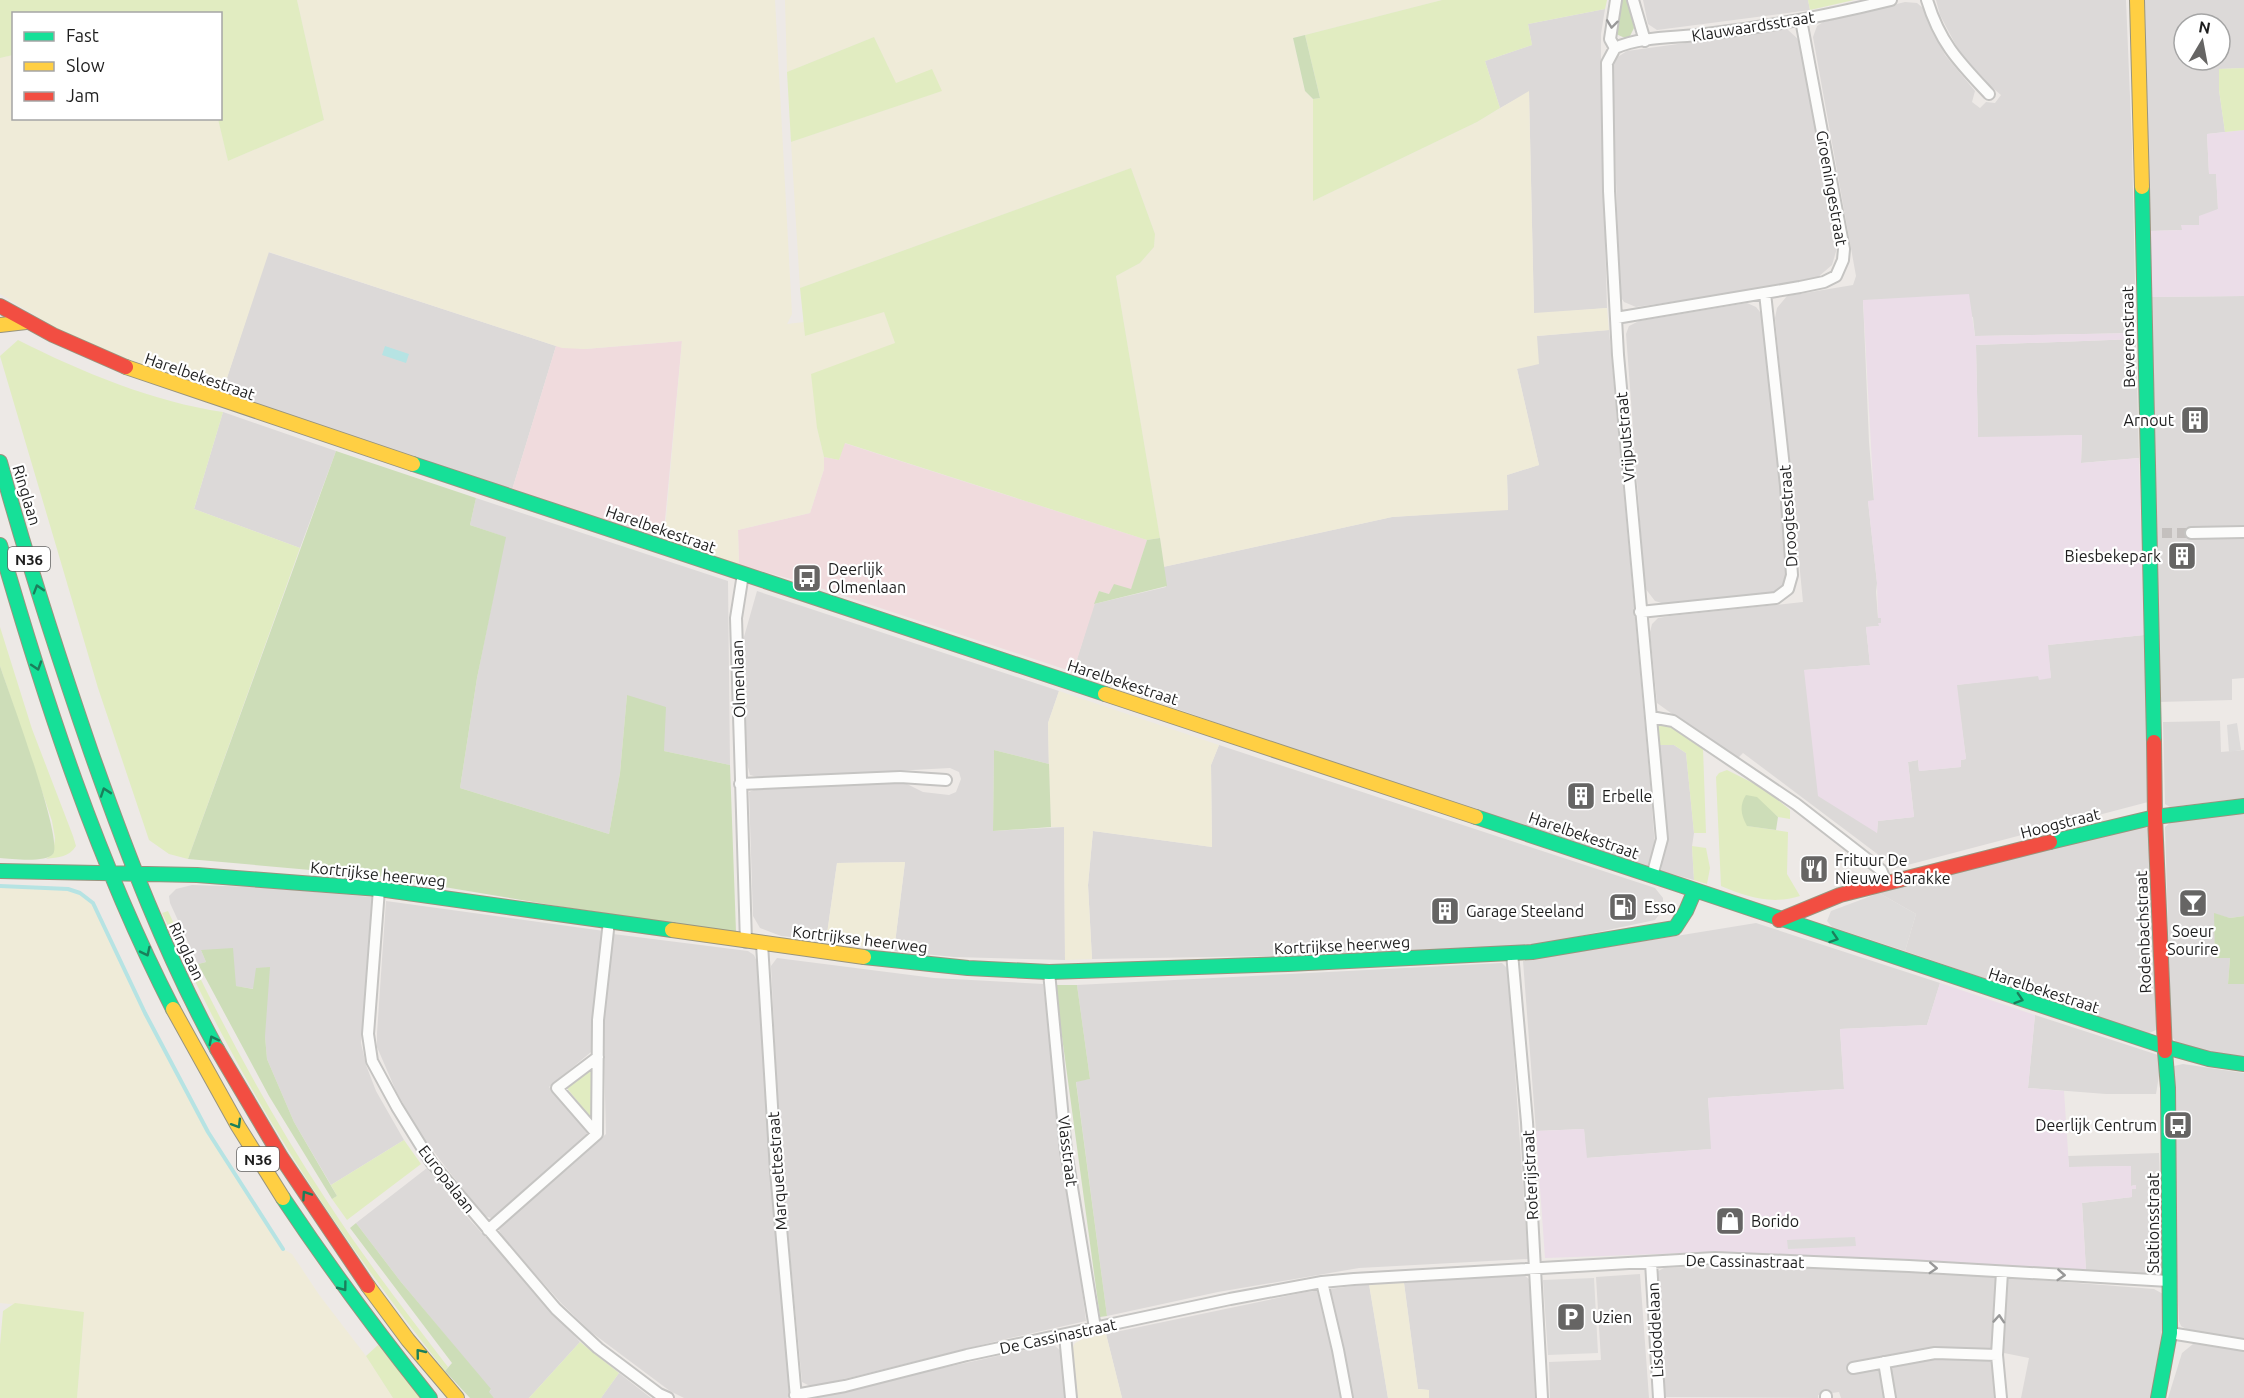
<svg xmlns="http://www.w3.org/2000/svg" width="2244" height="1398" font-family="Ubuntu,sans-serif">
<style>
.residential{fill:#dcd9d8;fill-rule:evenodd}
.commercial{fill:#f0dbdd}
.industrial{fill:#ebdde8}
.farmland{fill:#efebd8}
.grass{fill:#e1ecc1}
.forest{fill:#cdddb8}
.parking{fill:#dddbda}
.water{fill:#b6e3e3}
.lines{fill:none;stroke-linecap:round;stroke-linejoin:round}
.stream{stroke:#b6e3e3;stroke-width:4}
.street-tunnel{stroke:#c4c0be;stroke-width:10;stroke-dasharray:10 5;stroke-linecap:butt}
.street-casing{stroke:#c5c4c2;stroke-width:14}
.fast-casing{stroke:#98947e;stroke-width:16}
.slow-casing{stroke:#98947e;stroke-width:16}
.jam-casing{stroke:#98947e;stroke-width:16}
.street{stroke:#fcfcfb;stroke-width:10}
.fast{stroke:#16e098;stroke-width:14}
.slow{stroke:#ffcf43;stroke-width:14}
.jam{stroke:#f24e42;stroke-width:14}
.oneway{stroke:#989898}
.oneway2{stroke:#1a7f5b}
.labels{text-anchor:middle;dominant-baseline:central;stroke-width:4.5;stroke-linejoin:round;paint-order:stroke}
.shield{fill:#fff;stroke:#626262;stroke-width:1.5}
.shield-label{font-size:15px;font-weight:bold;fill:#1e1e1e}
.street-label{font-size:16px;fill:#1e1e1e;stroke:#fff}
.poi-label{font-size:16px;fill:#1e1e1e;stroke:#fff;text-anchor:start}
</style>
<rect width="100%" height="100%" fill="#ede9e6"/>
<path class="residential" d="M1643,0H1808L1810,10L1657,30L1648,24Z
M1936,0H2126L2132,145L2136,333L1975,336L1973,317L1863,300L1869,442L1874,501H1868L1877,583L1876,592L1878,618L1881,617V623L1879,626L1866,627L1870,665L1804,670L1877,833L1878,821L1914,817L1908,762L1918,760L1919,771L1961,767V760L1966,759L1956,685L2038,675L2051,678L2047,645L2144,635L2151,793L2148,802L1896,868L1743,753L1736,760L1657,703L1650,632L1652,624L1658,618L1670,616L1803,602L1775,318L1777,308L1787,296L1853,285L1856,276L1813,37L1817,26L1823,22L1905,2L1917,3L1923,8L1945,55L1975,91L1972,102L1980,108L1986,102L1995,103L2001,95L1980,77L1961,55L1940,15Z
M2145,0H2244V68L2219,69V90L2225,132L2207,134L2209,174H2216L2218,209L2199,225H2182V230L2150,231ZM2184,24H2220V60H2184Z
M1605,9L1601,34V92L1607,308L1534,314L1529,92L1500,108L1485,61L1532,45L1528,24Z
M1787,29L1799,40L1837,248L1832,265L1818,277L1726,294L1636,307L1624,302L1620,296L1612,65L1616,58L1627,51Z
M268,252L556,346L512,490L222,393Z
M2244,296V678L2232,679V700L2159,702L2155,415L2151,297Z
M1747,303L1756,307L1764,317L1789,573L1786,584L1776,592L1665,604L1655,601L1645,588L1626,334L1629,326L1639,321Z
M1609,330L1650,783L1655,847L1649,867L1372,778L1073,672L1094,604L1166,587L1163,567L1392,517L1508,509L1507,475L1539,465L1517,369L1537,336Z
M2136,339L2139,458L2081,463L2082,435L1978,438L1976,345Z
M223,412L336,451L300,548L194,509Z
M476,498L728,581L730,765L664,751L627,695L620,773L609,834L460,788L477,678L505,537L470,525Z
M757,591L1059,691L1048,723L1049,764L994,750L993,831L1064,827L1065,960L954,957L894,951L905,862L837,863L826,941L781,936L760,928L753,916L749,792L756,789L903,782L923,792L949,795L956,792L961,779L959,772L950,768L761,778L750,775L747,763L742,644Z
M2220,721L2221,752L2244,750V798L2170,807L2165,804L2163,722Z
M1219,745L1655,888L1663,898V909L1655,920L1537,945L1267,956L1092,959L1088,885L1093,831L1212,847L1211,765Z
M1659,745H1674L1686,753L1694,833L1692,846L1694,880L1661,871L1666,834Z
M2244,813V916L2230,918L2214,914L2230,958L2228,984H2244V1056H2236L2208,1053L2176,1042L2173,1038L2171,1020L2165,827L2171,822Z
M2144,827L2151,829L2159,1013L2156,1030L2147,1034L1905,951L1916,914L1879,893L2011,858Z
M192,885L257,887L372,897L361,1043L366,1065L376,1091L404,1140L331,1185L294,1122L267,1059L265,1036L254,989L235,986L201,950L206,962L198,964L170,903L169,896L176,889Z
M386,901L604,931L591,1052L549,1087L588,1130L587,1136L494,1219L485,1216L447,1169L419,1132L396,1091L377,1047V1033Z
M1756,923L1940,983L1927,1025L1840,1029L1844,1089L1708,1098L1712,1149L1586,1158L1584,1129L1536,1131L1523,961Z
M613,934L748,951L754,955L758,964L775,1224L790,1396L787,1398H684L670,1391L591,1332L562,1304L504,1239L499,1230L503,1225L606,1134L603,1019Z
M777,958L934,978L1043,984L1086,1321L997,1341L812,1387L802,1382L780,1148L771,966Z
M1502,963L1508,969L1528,1259L1359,1268L1218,1292L1107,1316L1076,1081L1090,1079L1077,985Z
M2035,1015L2158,1055L2161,1063L2156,1094H2106L2028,1088Z
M2183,1064L2244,1073V1339L2186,1329L2181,1326L2179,1321L2174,1214V1066Z
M2159,1153L2163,1274L2086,1270L2082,1203L2132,1197L2131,1189L2135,1185L2131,1186L2130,1166L2069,1167L2068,1156Z
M427,1168L461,1210L580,1342L529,1398H494L488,1392L491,1390L401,1282L356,1223Z
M1778,1263L1949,1273L2154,1289L2163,1294L2164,1318L2151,1398H2021L2029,1358L1994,1351L1993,1373L1997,1398H1841L1839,1392L1818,1395V1398L1665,1397L1657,1277L1658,1271L1664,1268L1708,1266L1775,1270Z
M1510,1273L1524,1275L1530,1280L1535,1398H1429V1390L1418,1389L1404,1283Z
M1640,1274L1649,1398H1550L1549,1362L1601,1360L1596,1277Z
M1369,1284L1388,1398H1122L1106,1334L1306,1292Z
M2193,1344L2211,1345L2244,1351V1398H2168L2182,1353Z
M1048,1345L1055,1346L1062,1352L1066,1398H806Z
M619,1373L651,1398H601Z"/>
<path class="commercial" d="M682,341L663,541L512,490L556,346L585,349Z
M844,443L1147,540L1131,590L1109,594L1099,591L1073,672L802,582L739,565L738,530L810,513L824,469V457L839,460Z"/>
<path class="industrial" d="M2244,130V296L2151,297L2150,231L2182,230L2181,225H2199V216L2218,209L2216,174H2209L2207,134Z
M1969,294L1975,336L2136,333V339L1976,345L1978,437L2082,435L2081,463L2139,458L2144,635L2048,645L2051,678L2039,680L2038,676L1957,685L1966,759L1961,760V767L1919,771L1918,760L1908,762L1914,817L1878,821L1877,833L1818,796L1804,670L1870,665L1866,627L1879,626L1878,623H1881V618H1878L1877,583L1868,501L1874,500L1863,300Z
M1940,983L2035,1015L2028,1088L2064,1091L2069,1167L2131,1166V1186L2136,1185V1189H2132V1197L2082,1203L2086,1270L1716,1252L1545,1258L1536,1131L1584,1129L1587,1158L1711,1149L1708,1098L1844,1089L1840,1029L1927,1025Z"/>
<path class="farmland" d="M297,0H775L792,314L787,324L804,322L805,336L884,311L895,343L817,428L824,457V469L810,513L738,530L739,565L664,541L682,341L585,349L562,348L269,252L222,393L118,357L54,327L0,294V58L13,55L14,118L218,119L228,161L324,120Z
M785,0H1442L1293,38L1305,91L1313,99V201L1477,122L1529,91L1534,313L1607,308L1609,330L1537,336L1539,364L1517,369L1539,465L1507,475L1508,510L1392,517L1163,567L1160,538L1116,276L1140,263L1154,247L1155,234L1131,168L800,288L791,142L941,91L896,84L874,37L787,72Z
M1059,691L1219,745L1211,765L1212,847L1093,831L1088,885L1092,959L1065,960L1064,827H1051L1049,776L1048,723Z
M905,862L894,951L826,941L837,863Z
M0,886L68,889L80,893L93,903L145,1013L208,1132L283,1249L292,1254L320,1296L366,1356L393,1398H77L84,1312L0,1303Z
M1404,1283L1418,1389L1429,1390V1398H1388L1369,1284Z
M1106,1334L1122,1398H1077L1072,1349L1075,1343L1081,1340Z"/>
<path class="grass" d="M0,0H297L324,120L228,161L218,119L220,118V14H14L13,55L0,58Z
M1442,0H1607L1605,9L1528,24L1532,45L1485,61L1500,108L1477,122L1313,201V99L1320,98L1305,35Z
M1808,0H1854L1810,10Z
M874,37L896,83L932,69L942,91L791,142L787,72Z
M2244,68V130L2225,132L2219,90V69Z
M1131,168L1155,234L1154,247L1140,263L1116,276L1160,538L1147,540L845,443L839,460L824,457L817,428L811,374L895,343L884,312L805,336L800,288Z
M18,340C81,372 154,402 223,412L194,509L300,548L188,859L169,854L149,840L98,688L0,356Z
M0,627L32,729L73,836L76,846C69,857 59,857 46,859L53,854L55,838L52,821L0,666Z
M1663,723H1670L1699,743L1703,748L1706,833H1694L1686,753L1674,745H1659L1658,726Z
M1727,770L1765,789L1790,810V819L1778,817L1770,810L1748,826L1788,832L1787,874L1800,896C1772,905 1747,897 1721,886L1716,777L1719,773Z
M1692,846L1706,848L1710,868L1707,884L1694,880Z
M168,911C214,1010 265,1107 325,1198C363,1257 406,1312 448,1367L445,1371C363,1267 287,1158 225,1040C203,999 183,956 162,913Z
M591,1067L594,1118H591L566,1087Z
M404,1140L421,1164L347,1220L332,1199L337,1196L331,1185Z
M15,1303L84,1312L77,1398H0V1345L3,1311Z
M580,1342L619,1373L601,1398H529Z
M378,1345L421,1398H393L366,1356Z"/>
<path class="forest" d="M1620,0H1629L1634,28L1630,36L1625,38L1616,34Z
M1305,35L1320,98L1313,99L1305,91L1293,38Z
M336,451L476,498L470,525L506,537L477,678L460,788L609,834L620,773L627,695L666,707L664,751L730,765L736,932L563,907L378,876L188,859Z
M1160,538L1167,586L1094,604L1099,591L1109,594L1114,584L1131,589L1147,540Z
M0,666C8,690 64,840 53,854C46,863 12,859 0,858Z
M994,750L1049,764L1051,827L993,831Z
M1746,795L1757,797L1778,817L1776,830L1747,826C1741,815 1739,806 1746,795Z
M2214,913L2230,918L2244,916V984H2228L2230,958H2215Z
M233,948L236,986L253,989L256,968L270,967L265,1036L267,1059L294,1122L337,1196L332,1199L269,1096L198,964L206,962L201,950Z
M1055,985H1077L1090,1079L1076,1082L1107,1316L1100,1317Z
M356,1223L401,1282L491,1389L489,1392L494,1398H470L445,1371L452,1363L350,1228Z"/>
<path class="parking" d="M2237,723L2241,750L2229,752L2227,725Z
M1879,893L1916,914L1905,951L1832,927L1827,921L1831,911Z
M1855,1237L1856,1246L1788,1249L1787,1240Z
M1594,1278L1598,1353L1548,1355L1543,1280Z"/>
<path class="water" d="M385,346L409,354L406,363L382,355Z"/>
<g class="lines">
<path class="stream" d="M0,886L68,889L80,893L93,903L145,1013L208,1132L283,1249"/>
<path class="street-tunnel" d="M2162,533H2191"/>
<g class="street-casing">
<path id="street" d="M1633,0L1645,41
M1927,0C1940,43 1959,62 1989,94
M1615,48L1607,63L1609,191L1618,355L1662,839L1652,876
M1615,48C1642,36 1676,38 1706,34C1768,27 1830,15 1891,0
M1615,48L1610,39L1616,0
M1616,318L1800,287L1824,282L1836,276L1843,260L1844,249L1801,20
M2191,533L2244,532
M743,574L736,618L746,942
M1640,612L1776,598L1788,589L1792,575L1786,486L1765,293
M1651,717L1673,721L1796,804L1881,870L1886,882
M740,784L900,777L946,780
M379,889L368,1034L372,1061L397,1107L431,1162L556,1309L598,1348L659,1394L668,1398
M762,944L776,1171L796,1398
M1512,953L1527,1122L1542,1398
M1049,972L1066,1151L1095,1328
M597,1134L557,1088L598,1057
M488,1230L597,1134L598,1020L609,921
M1651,1262L1659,1398
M1322,1282L1338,1350L1347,1398
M2170,1333L2244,1345
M1065,1335L1071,1398
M1884,1362L1890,1398
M1853,1368L1935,1353L1997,1355
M795,1395L845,1386L967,1355L1230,1299L1322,1282L1354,1279L1715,1258L1909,1266L2169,1281
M1826,1396V1398
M2001,1398L1997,1355L2002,1272"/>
</g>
<g class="fast-casing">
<path id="fast" d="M2142,187L2154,742
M0,462C27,560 58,656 91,752C127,854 165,954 217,1049
M413,464L1105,694
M0,545C46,704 97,861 173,1009
M1476,817L2166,1047L2209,1059L2244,1064
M2050,842L2155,817L2244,806
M0,871L197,875L379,889L672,930
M864,957L968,968L1049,972L1288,964L1532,952L1675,928L1686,911L1695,890
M283,1198C329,1267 378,1333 430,1398
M2158,1398L2170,1333L2168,1088L2165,1051"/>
</g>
<g class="slow-casing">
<path id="slow" d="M2137,0L2142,187
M0,325L26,322
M126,367L413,464
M1105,694L1476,817
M672,930L864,957
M173,1009L238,1126L283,1198
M368,1286L408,1340L457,1398"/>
</g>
<g class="jam-casing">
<path id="jam" d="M0,306L53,335L126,367
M2154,742L2155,817L2165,1051
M1779,920L1840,895L2050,842
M217,1049L281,1157L368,1286"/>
</g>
<use href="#street" class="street"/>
<use href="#fast" class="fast"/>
<use href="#slow" class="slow"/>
<use href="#jam" class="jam"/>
</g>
<defs><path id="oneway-chevron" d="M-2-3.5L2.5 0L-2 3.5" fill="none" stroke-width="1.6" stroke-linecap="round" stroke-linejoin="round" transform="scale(1.5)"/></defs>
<g class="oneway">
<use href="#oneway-chevron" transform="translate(1612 24) rotate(97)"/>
<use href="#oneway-chevron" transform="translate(1933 1268) rotate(3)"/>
<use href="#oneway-chevron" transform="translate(2061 1275) rotate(4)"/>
<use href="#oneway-chevron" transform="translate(1999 1319) rotate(-86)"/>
</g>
<g class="oneway2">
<use href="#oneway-chevron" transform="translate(38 589) rotate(-107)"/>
<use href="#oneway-chevron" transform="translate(37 666) rotate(72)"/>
<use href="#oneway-chevron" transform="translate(105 792) rotate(-109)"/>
<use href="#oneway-chevron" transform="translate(1834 938) rotate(18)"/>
<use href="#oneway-chevron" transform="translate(146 952) rotate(64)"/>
<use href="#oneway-chevron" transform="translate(2019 999) rotate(18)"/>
<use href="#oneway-chevron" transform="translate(213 1040) rotate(-117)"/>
<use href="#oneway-chevron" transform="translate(237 1124) rotate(59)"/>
<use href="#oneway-chevron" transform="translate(306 1195) rotate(-124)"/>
<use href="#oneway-chevron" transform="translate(343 1287) rotate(53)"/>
<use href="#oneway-chevron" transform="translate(420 1353) rotate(-129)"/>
</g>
<defs>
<g id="building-square" transform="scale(1.5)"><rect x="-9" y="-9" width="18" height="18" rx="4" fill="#666564" stroke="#fff"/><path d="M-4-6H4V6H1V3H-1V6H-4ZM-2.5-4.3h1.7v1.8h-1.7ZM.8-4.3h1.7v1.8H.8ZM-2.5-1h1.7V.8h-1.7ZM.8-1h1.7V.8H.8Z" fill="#fff"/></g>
<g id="bus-square" transform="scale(1.5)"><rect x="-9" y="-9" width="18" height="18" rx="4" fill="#666564" stroke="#fff"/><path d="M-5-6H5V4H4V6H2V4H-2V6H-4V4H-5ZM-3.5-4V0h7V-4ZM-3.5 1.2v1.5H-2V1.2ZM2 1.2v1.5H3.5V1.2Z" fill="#fff"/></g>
<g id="restaurant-square" transform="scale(1.5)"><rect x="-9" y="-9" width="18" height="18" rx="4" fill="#666564" stroke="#fff"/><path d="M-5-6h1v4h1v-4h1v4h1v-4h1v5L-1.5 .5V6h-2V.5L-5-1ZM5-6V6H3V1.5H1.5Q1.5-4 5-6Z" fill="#fff"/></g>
<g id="bar-square" transform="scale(1.5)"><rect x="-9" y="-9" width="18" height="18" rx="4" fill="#666564" stroke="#fff"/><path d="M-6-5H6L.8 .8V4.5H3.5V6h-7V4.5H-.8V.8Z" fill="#fff"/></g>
<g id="fuel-square" transform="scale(1.5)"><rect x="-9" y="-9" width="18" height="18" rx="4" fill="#666564" stroke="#fff"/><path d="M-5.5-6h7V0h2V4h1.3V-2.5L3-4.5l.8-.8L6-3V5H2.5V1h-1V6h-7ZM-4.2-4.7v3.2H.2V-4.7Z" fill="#fff"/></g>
<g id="shop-square" transform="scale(1.5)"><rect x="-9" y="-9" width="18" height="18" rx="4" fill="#666564" stroke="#fff"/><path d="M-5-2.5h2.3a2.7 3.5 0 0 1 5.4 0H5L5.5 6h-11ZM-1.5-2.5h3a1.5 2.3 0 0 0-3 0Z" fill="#fff"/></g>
<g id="parking-square" transform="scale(1.5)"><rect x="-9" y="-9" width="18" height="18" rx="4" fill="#666564" stroke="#fff"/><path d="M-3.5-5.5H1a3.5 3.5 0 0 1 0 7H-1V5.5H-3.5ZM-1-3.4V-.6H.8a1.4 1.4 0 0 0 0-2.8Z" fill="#fff"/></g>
</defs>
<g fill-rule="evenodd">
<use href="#building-square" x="2195" y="420"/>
<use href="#building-square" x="2182" y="556"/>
<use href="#bus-square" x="807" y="578"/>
<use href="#building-square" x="1581" y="796"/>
<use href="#restaurant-square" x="1814" y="869"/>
<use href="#bar-square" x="2193" y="903"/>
<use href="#fuel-square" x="1623" y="907"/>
<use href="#building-square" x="1445" y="911"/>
<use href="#bus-square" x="2178" y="1125"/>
<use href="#shop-square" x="1730" y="1221"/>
<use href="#parking-square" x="1571" y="1317"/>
</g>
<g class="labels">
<g class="shield">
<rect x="8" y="547" width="42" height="24" rx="4.5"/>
<rect x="237" y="1147" width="42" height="24" rx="4.5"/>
</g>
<g class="shield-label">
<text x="29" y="559">N36</text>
<text x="258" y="1159">N36</text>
</g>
<g class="street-label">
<text transform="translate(1753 26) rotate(-9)">Klauwaardsstraat</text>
<text transform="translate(1832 188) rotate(80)">Groeningestraat</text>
<text transform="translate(2128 337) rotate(-91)">Beverenstraat</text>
<text transform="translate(200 376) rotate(19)">Harelbekestraat</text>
<text transform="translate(1625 437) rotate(-95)">Vrijputstraat</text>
<text transform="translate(27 495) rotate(73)">Ringlaan</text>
<text transform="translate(1788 516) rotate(-94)">Droogtestraat</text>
<text transform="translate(661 529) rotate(19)">Harelbekestraat</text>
<text transform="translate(738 679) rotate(-92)">Olmenlaan</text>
<text transform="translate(1123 682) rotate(18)">Harelbekestraat</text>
<text transform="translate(2060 823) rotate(-14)">Hoogstraat</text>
<text transform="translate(1584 835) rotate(19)">Harelbekestraat</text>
<text transform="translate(378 874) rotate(6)">Kortrijkse heerweg</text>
<text transform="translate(2143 932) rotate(-92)">Rodenbachstraat</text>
<text transform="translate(860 939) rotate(7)">Kortrijkse heerweg</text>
<text transform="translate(1342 945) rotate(-3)">Kortrijkse heerweg</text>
<text transform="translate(187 951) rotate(65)">Ringlaan</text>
<text transform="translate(2044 990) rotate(18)">Harelbekestraat</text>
<text transform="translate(1068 1151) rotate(83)">Vlasstraat</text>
<text transform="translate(777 1171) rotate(-94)">Marquettestraat</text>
<text transform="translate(1530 1175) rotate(-93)">Roterijstraat</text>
<text transform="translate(447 1179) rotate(52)">Europalaan</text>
<text transform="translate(2153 1223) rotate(-90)">Stationsstraat</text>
<text transform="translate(1745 1261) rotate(1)">De Cassinastraat</text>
<text transform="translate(1655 1330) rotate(-93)">Lisdoddelaan</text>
<text transform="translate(1058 1336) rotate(-12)">De Cassinastraat</text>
</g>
<g class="poi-label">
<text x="2174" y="420" text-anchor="end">Arnout</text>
<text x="2161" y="556" text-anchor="end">Biesbekepark</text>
<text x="828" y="569">Deerlijk<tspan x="828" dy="18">Olmenlaan</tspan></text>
<text x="1602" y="796">Erbelle</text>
<text x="1835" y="860">Frituur De<tspan x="1835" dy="18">Nieuwe Barakke</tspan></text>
<text x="1644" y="907">Esso</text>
<text x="1466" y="911">Garage Steeland</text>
<text x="2193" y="931" text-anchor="middle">Soeur<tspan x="2193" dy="18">Sourire</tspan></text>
<text x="2157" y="1125" text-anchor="end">Deerlijk Centrum</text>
<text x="1751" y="1221">Borido</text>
<text x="1592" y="1317">Uzien</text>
</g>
</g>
<rect x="12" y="12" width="210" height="108" fill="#ffffff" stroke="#a5a5a5" stroke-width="1.5"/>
<rect x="24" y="32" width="30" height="9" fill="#16e098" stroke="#a5a5a5" stroke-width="1.5"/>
<text x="66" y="42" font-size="18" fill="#1e1e1e">Fast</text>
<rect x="24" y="62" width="30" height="9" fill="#ffcf43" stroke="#a5a5a5" stroke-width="1.5"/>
<text x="66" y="72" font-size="18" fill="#1e1e1e">Slow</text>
<rect x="24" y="92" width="30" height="9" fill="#f24e42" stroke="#a5a5a5" stroke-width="1.5"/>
<text x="66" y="102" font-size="18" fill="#1e1e1e">Jam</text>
<g transform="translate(2202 42) rotate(10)"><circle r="28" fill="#ffffff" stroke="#a5a5a5" stroke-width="1.5"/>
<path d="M0-4.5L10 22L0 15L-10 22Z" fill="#666564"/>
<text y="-9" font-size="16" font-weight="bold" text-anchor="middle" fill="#1e1e1e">N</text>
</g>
</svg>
